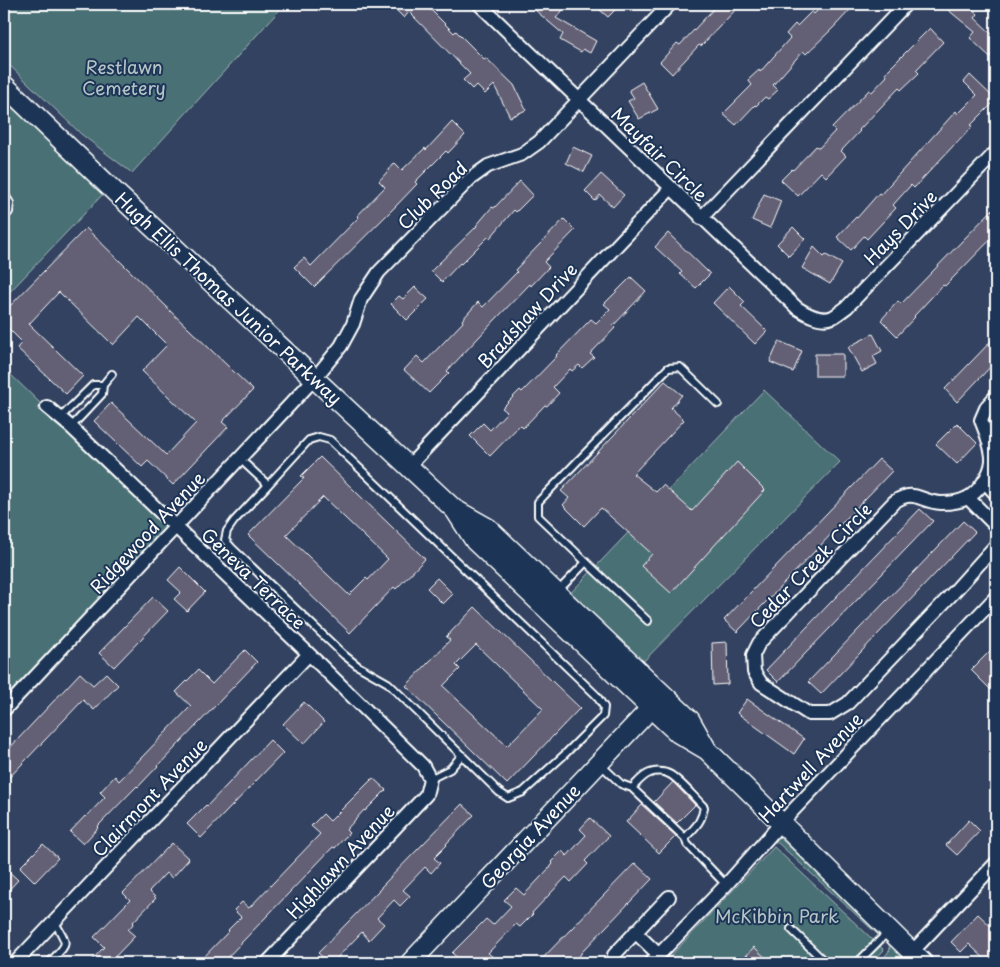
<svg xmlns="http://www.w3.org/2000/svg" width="1000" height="967" font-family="'Playpen Sans',sans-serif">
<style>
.green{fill:#497074;stroke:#a4b8ba}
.building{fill:#645f74;stroke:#fff;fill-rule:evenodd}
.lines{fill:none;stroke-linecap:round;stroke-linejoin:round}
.lane-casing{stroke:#fff;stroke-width:10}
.street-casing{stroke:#fff;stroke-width:16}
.secondary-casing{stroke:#fff;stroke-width:22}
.lane{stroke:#1d3557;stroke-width:6}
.street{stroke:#1d3557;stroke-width:12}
.secondary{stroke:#1d3557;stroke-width:19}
.labels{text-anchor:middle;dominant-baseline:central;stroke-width:4;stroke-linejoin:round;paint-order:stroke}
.park-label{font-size:18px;fill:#b6c6c7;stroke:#1d3557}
.street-label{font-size:18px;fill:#fff;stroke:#1d3557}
</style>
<rect width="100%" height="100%" fill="#324260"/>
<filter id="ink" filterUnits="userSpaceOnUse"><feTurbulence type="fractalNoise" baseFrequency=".02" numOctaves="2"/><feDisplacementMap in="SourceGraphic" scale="10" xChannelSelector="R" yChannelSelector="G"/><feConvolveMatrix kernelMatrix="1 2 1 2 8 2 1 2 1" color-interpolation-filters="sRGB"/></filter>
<g filter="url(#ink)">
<path class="green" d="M4,4H285L132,173L81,134L4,60Z
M4,97L105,192L4,298Z
M4,368L41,404L38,409L66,432L166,528L4,700Z
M764,390L840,462L631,674L562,602Z
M779,837L906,957L899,963H879L890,950L889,945L778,843L775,842Z
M774,847L884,950L872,963H664Z"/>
<path class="building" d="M390,4H425L454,33L456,31L484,59L486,58L514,85L526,110L510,117L494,85L485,94L476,85L472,89L463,80L470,74L409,12L404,18Z
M528,4H568L556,18L596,41L590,53L583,49L581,52L560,40L563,34Z
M593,4H621L608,17Z
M718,4H741L701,46L699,45L672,74L660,62L677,43L680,45Z
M824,4H846L851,9L834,27L806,54L803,51L773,85L778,90L768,99L765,97L756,106L755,105L736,125L723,114L752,85L748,80L759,70L760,72L790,38L786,34L795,24L797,26L812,11L814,14Z
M941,4H967L978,14L975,18L996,38V50L990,57L970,38L975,32Z
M930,28L943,42L916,70L919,73L901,90L899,88L859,130L860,131L841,151L846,156L826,177L821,172L798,196L781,180L792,169L793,170L816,146L819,148L835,131L832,128L869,90L872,92L887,76L885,73Z
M970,75L996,100L971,125L972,127L955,145H954L914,188L911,185L893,205L896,208L867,239L864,236L851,250L837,237L856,217L857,218L879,193L881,194L956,111L958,114L977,95L964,82Z
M642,82L658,109L639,119L628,101L634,98L629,90Z
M452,122L465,135L448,153L446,151L415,182L417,184L395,207L314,287L294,267L304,258L311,266L359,217L357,216L385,187L379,181L395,163L402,170L425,148L426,150Z
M573,147L592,156L584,172L566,163Z
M601,174L624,195L613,207L600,195L595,201L585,191Z
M520,181L533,195L516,212L514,210L490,238L488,237L461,264L460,263L442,282L431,271L477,226H476L492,207L494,208Z
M764,194L781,201L770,228L752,220Z
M996,206V234L945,286L943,285L914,316L915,317L897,336L881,320L898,301L901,304Z
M564,219L575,230L544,262L549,267L531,286L530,284L496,319L447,371L449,373L429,393L404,370L417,356L424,363L463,322L462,320L478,302L483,307L517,272L515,270Z
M793,227L805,239L789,256L777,244Z
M86,228L167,307V308L253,390L222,422L228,427L173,485L148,461L142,467L94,421L111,403L166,455L196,423L142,371L167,345L139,317L113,345L59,292L29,324L83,376L66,394L17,348L22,342L4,324V312Z
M668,233L710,274L696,288L680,274L682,272L655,247Z
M814,247L824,257L826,255L842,264L830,284L802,268Z
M631,277L646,291L613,326L615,328L590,354L594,357L582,368L579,365L572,371L570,369L553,387L559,393L547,406L545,405L523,428L520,425L490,456L470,436L483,423L490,430L507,412L502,408L520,390L522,392L557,356L556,355L591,319L596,323L610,309L604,304Z
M729,286L745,302L741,306L767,331L755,344L713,303Z
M415,287L428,299L407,320L391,304L399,296L403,299Z
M873,334L882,351L873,356L877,364L862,372L848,347Z
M996,336V361L957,402L945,389Z
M779,341L802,351L793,372L770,362Z
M815,354H843V376H815Z
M665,381L682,395L671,408L684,420L633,474L656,492L663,485L692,511L737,462L765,490L671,593L641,566L652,554L601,508L584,526L563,505L569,498L561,491Z
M957,423L977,443L957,464L936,444Z
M320,457L425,559L396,589L394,587L350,633L248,535L304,478L301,476ZM323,497L388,559L368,580L366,578L349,595L286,535Z
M879,459L892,471L737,632L724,620Z
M920,509L933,521L778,682L766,670Z
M963,521L975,532L821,694L808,682Z
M180,567L205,592L187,611L174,599L181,592L168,580Z
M437,578L453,594L443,604L427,588Z
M153,597L168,611L114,667L99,653Z
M475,607L580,708L507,784L406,686L450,640L446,637ZM476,645L543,709L507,746L443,686L460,669L456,665Z
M727,642L728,684L713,685L712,643Z
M996,645V685L991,690L971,670Z
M245,650L257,662L138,787L137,786L97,827L98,828L83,844L70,832L85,816L86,817L105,797L100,792L115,776L119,781L191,706L176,692L198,670L212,684Z
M80,673L93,685L106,673L118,685L94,710L83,700L4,783V754Z
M747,699L804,739L794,754L737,713Z
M304,702L324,722L304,744L283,724Z
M270,740L283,753L201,838L187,824L206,805L207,806Z
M373,778L386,790L365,811L364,810L346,830L349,833L335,848L333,847L222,963H198L229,931L228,930L241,917L234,910L242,902L249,908L320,834L311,826L323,814L330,821Z
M673,782L695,805L677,823L654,802Z
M462,804L474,815L446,844L447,845L434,858L440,863L431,873L425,867L403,890L410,896L400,906L394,900L377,918L384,924L369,940L362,932L332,963H329L318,953L381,888V887Z
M642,805L676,836L659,853L626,822Z
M590,818L609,836L585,861L588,864L571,882L566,877L532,913L533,914L520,927L516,924L488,953L493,957L487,963H463L452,953L486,919L493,925L511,906L504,900L516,888L524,895L553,864L551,862L562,851L567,856L586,835L580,829Z
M969,820L980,831L957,855L946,845Z
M172,843L189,859L172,878L166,873L149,891L156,898L133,922L134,923L128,930L135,936L109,963H89L104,947L94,937L130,900L123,893Z
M43,844L58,858L35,882L20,867Z
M635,863L652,879L581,953V954L573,963H538Z
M4,867L18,880L4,895Z
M978,914L996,931V963H989L969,944L961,952L951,942Z
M754,947L771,963H754L746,956Z"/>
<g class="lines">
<g class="lane-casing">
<path id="lane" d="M4,194L10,203L9,212L4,217
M103,385L112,374
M60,418L93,385H103L102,394L71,427
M240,459L268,485L309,440L319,437L330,440L596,695L604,707L603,716L563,756L523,792L508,798L499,792L388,683L358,666L344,655L232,548L225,540L227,531L234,521L268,485
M586,562L648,621
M557,592L586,562L538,516V502L668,368L680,367L718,404
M600,764L621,784L632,788C637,783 643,775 650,773C655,771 664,771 669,774C677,777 696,799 704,807C702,822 695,827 685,838L687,844L726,885
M430,779L450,769L462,755
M632,788L685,838
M791,929L826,963
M49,963C69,942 69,947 54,921
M857,963L888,932"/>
</g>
<g class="street-casing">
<path id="street" d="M479,4L797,308C808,315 821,322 833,317C838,314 843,310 847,307L996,152
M701,218L906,4
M996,396L987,406L981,420C985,431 993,449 992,461C991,474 979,492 967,498C960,502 949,503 941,503C920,502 915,488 894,502L759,643L753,655L754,672L761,683L809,714H830L848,703L953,593L996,545
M47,407L71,427L309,654L423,766L430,779L426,795L267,963
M409,466L671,188
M984,481L996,494
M968,498L996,526
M4,710L315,378L341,346L353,324L361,299L379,272L470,179L488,166L522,154L539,142L670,4
M635,932L659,955
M912,952L996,863
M614,955L669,897
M15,963L309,654
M651,963L726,885L782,822L996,597"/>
</g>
<g class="secondary-casing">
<path id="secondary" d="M4,85L115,192L455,510L475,541L651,708L678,733L707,750L712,755C783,824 852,894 923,963
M456,510L488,528L690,720L707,750
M410,963L651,708"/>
</g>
<use href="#lane" class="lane"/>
<use href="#street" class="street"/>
<use href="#secondary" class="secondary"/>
</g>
</g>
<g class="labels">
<g class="park-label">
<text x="124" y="66">Restlawn<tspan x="124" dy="21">Cemetery</tspan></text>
<text x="777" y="915">McKibbin Park</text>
</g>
<g class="street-label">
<text transform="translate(660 154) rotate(44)">Mayfair Circle</text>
<text transform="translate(432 195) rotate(-44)">Club Road</text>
<text transform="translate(900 227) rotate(-46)">Hays Drive</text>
<text transform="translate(229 298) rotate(43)">Hugh Ellis Thomas Junior Parkway</text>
<text transform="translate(527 315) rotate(-47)">Bradshaw Drive</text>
<text transform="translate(147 532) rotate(-47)">Ridgewood Avenue</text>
<text transform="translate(810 565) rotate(-46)">Cedar Creek Circle</text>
<text transform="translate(254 578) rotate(44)">Geneva Terrace</text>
<text transform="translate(810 767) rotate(-47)">Hartwell Avenue</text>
<text transform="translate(149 797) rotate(-46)">Clairmont Avenue</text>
<text transform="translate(530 836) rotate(-47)">Georgia Avenue</text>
<text transform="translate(340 861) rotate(-47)">Highlawn Avenue</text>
</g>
</g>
<rect width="1000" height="967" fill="none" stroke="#1d3557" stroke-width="20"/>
<rect x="10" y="10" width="980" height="947" fill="none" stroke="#fff" stroke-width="2" filter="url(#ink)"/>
</svg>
